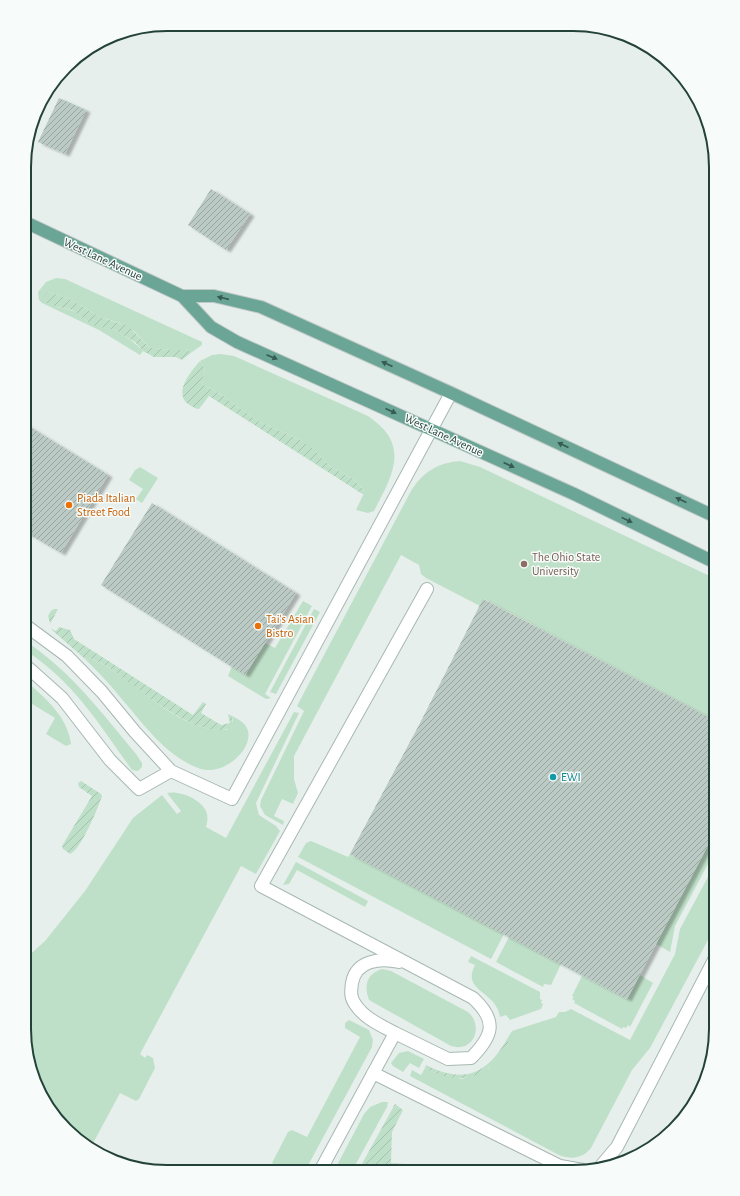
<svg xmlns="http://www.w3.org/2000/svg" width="740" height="1196" font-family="'Alegreya Sans',sans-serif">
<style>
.grass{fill:#bfe0c8}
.garden{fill:url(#garden-furrows)}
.building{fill:url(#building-hatch);filter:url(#shadow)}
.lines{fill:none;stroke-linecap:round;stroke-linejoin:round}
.minor-casing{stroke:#a8b8b2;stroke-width:14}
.major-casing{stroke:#c2cac8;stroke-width:14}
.minor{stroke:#fff;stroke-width:12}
.major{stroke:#6aa596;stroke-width:12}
.oneway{fill:#365b51}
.food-dot{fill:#e8710a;stroke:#f7fbf9;stroke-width:1.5}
.education-dot{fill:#8d6e63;stroke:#f7fbf9;stroke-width:1.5}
.culture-dot{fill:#0f9aa8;stroke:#f7fbf9;stroke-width:1.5}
.labels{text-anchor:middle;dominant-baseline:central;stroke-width:3;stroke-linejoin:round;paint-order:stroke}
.street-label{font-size:12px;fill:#24423a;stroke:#f7fbf9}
.food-label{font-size:12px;fill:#c56008;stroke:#f7fbf9;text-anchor:start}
.education-label{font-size:12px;fill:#785e54;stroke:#f7fbf9;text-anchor:start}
.culture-label{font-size:12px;fill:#0d838f;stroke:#f7fbf9;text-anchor:start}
.rim{fill:none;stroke:#24423a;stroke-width:2}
</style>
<defs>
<pattern id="garden-furrows" width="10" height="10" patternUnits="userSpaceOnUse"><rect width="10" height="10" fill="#bfe0c8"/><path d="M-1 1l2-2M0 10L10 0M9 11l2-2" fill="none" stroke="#a4c1ad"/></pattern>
<pattern id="building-hatch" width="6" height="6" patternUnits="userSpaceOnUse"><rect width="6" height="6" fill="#bbcac4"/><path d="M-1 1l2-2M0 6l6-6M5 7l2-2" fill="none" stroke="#98a6a0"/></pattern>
<filter id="shadow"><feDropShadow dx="4.5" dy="2.5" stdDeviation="1" flood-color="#0004"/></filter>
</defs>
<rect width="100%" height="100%" fill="#e6efeb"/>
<path class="grass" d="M56,278L65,279L202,342V345L192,352L187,350H169L149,347L135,332L120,323L100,317L68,298L48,292L43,297C50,307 60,307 70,310C78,312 82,319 89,322C96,325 102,326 109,328C122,332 134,342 143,351L140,355L99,330L42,303L39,300L38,292L46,282Z
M220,354L234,356L368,416C411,445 393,474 374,511L368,513L356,510L365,491L353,479L331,467L319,455L300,440L256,420L222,395L202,384L205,369L200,361L212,355Z
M460,461L480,467L716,579V721L484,599L480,606L426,578L421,574L419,565L401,555L294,756V779L298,793L293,804L282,799L274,816L284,821L283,825L265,815L260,806L261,800L304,711L297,706L411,491C423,472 437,463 460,461Z
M140,467L158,478L142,503L136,499L143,489L129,480L135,470Z
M303,601L312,606L265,694L271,698L266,699L228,676L232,666L245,675L265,643L275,648Z
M314,609L320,612L276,694L270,692Z
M25,641C70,670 102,713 136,754L142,763V767L138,771L132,770C98,723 75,683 25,650Z
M89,658C134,675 174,733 227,730L233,721L232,716C236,718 242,721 245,725C260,744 224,779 198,768C163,754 144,724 120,697C109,683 97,671 85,659Z
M24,680C44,696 68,717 71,744L66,746L46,734L55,718L24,699Z
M294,712L299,713L256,803L259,815L276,826L280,831L256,874L241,866L140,1054L145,1058L147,1055L153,1058L155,1068L139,1099L136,1101L120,1093L91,1147L80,1142L35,1084L24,1029V960L45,941L85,891L133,818L162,795L177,814L181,811L167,793C180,790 204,800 207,814C208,819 207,823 206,827L226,838Z
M716,830V849L675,926L670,952L656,944Z
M311,841L348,857L350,854L504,934L491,959L298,857L306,843Z
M296,862L368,901L365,907L297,870L289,884L283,885Z
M716,862V925L650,1048L632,1070L591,1148C583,1158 572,1160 559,1155L410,1076L412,1070L421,1075L425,1068L435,1073L462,1079L489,1068L509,1042L507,1039L512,1031L556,1017L559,1012H565L571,1009L630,1040L675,954L680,929Z
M509,937L561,964L551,985L544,984L543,987L496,962Z
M471,956L540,992V999L542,1000L541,1003L543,1004L541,1009L510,1020L506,1015L500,1017C496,990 461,992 475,965L468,962Z
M382,969L391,971L468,1012C484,1026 474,1053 451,1046L369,1000C364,986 366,974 382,969Z
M640,975L653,983L630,1027L628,1025L626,1028L623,1027L622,1029L574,1003L575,1001L572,999L574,997L572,996L582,976L627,999Z
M349,1020L369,1030L373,1040L372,1047L305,1171H285L272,1163L288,1132L292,1130L307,1137L360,1037L345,1028V1023Z
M408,1051L424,1059L419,1068L410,1063L403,1072L393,1066L391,1063L399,1053Z
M382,1102H388L387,1107L352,1171H334L364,1114L370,1107Z"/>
<path class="garden" d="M48,292L68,298L100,317L128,326L149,347L169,350H187L192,352L182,360L176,357H154L143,351L135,342L115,330L92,325L72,310L54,306L47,303L43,297Z
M200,361L205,369L202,384L222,395L256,420L300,440L313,449L331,467L353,479L365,491L364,495L209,396L199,409C195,409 192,406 188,404C173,393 191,371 200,361Z
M54,609H58L50,624L52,629L56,631L59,627L70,630L74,639L193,715L203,702L206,704L201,713L221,725L230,723L228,714L232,716C233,724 232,730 222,730C190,732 148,696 123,678C113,670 101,662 89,658L85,659L52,630L48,616L51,611Z
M81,781L101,794L102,796C98,808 81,850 70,854L63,849L62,846L92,796L79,787L78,783Z
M507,1039L509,1042C490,1078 461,1088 425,1068L426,1065C463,1084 487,1075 507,1039Z
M395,1104L403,1110L392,1132L391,1163L439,1166V1171L386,1169L376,1171H358Z
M450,1166L538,1169L542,1172L449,1171Z"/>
<path class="building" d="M59,98L86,110L65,154L38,142Z
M211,189L250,214L226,250L188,225Z
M25,424L108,475L61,553L25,532Z
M152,503L296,593L245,675L101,585Z
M483,599L716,721V830L627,999L350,854L419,725Z"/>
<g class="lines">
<g class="minor-casing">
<path id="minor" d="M25,625L67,656L102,692L135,732L171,771L232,799L451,393
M24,664L62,698L110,760L139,789L171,771
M395,1033C380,1025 364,1018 355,1004C350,997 351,991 352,983C356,960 380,958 399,962
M373,1073L560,1166L583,1170
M600,1167L617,1147L716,956
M320,1171L395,1033L448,1059L471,1058C493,1036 498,1021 473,998L261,886L427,589"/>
</g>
<g class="major-casing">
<path id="major" d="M25,222L182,296L211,327L237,342L574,494L716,563
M182,296H214L261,307L451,393L716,517"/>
</g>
<use href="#minor" class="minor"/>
<use href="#major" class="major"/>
</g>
<defs><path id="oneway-solid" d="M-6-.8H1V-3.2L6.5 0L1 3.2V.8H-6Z"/></defs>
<g class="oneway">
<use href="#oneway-solid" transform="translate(223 298) rotate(-167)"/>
<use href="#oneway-solid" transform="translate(272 357) rotate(23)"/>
<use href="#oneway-solid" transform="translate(387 364) rotate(-156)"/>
<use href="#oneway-solid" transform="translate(391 411) rotate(25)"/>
<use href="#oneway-solid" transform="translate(563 445) rotate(-155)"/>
<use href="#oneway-solid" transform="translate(509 465) rotate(24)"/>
<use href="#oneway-solid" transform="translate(681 500) rotate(-155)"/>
<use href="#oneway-solid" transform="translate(627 520) rotate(26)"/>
</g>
<g class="food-dot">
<circle cx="69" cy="505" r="4"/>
<circle cx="258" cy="626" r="4"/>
</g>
<circle class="education-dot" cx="524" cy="564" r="4"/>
<circle class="culture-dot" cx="553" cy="777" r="4"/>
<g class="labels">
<g class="street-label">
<text transform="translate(103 259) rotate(25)">West Lane Avenue</text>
<text transform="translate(444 435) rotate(25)">West Lane Avenue</text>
</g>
<g class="food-label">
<text x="77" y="498">Piada Italian<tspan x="77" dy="14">Street Food</tspan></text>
<text x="266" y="619">Tai's Asian<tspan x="266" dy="14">Bistro</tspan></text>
</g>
<g class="education-label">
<text x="532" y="557">The Ohio State<tspan x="532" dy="14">University</tspan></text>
</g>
<g class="culture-label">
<text x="561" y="777">EWI</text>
</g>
</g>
<path d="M0 0H740V1196H0ZM167 31H573A136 136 0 0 1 709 167V1029A136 136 0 0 1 573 1165H167A136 136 0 0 1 31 1029V167A136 136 0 0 1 167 31Z" fill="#f7fbf9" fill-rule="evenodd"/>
<path class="rim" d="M167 31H573A136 136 0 0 1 709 167V1029A136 136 0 0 1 573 1165H167A136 136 0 0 1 31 1029V167A136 136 0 0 1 167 31Z"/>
</svg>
